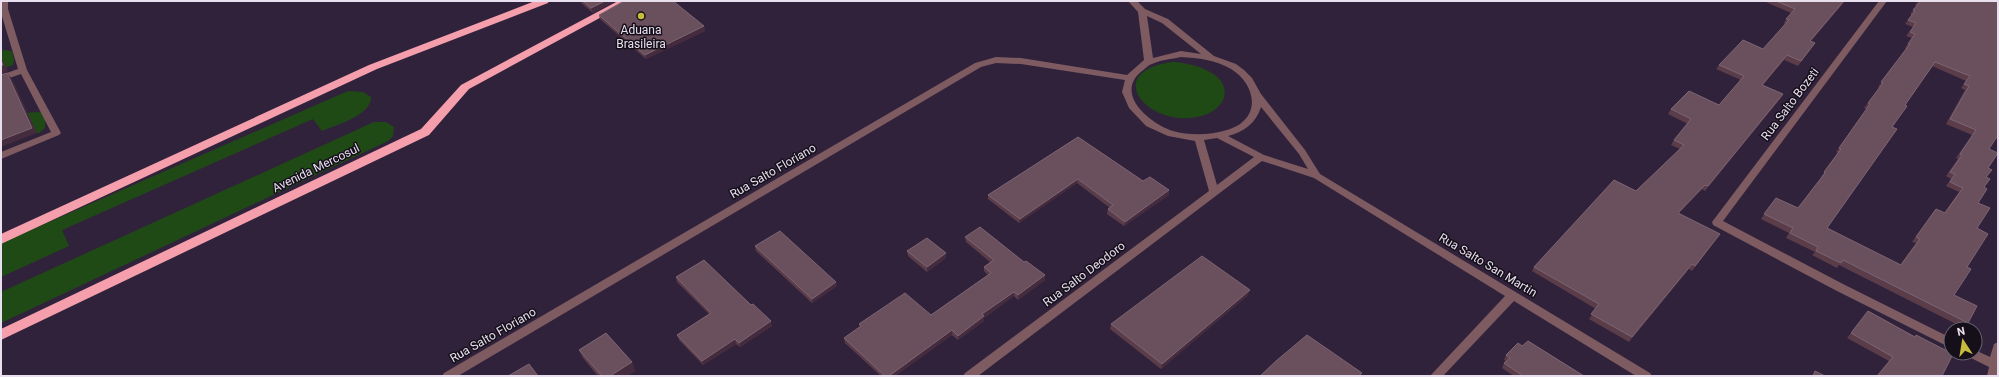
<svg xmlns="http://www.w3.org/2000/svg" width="1999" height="377" font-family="Roboto,sans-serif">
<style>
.green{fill:#204a15}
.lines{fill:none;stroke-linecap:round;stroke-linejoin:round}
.street{fill:#7e5b61;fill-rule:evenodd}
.highway{fill:#f59fad;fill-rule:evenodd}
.wall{fill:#5b3d4a;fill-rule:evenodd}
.shaded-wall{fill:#442b3d}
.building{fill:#6a4f5c;stroke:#7e6573;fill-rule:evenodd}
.poi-dot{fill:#c6bb3c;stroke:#150f1a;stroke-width:1.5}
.labels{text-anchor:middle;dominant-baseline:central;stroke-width:3;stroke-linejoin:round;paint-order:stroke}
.poi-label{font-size:12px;fill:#e8dfef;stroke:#150f1a}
.street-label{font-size:12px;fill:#e8dfef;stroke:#150f1a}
</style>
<rect width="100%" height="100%" fill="#31223b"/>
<path class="green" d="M4,50L12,51L14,60L13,65L1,69V52Z
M1172,62C1189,62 1234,73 1223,100C1219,108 1210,114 1201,116C1149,130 1100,72 1172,62Z
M348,91L363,92L371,97C372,115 336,125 322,131L313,119L62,230L69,246L1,277V243Z
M41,112L45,119V128L39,133H30L1,114Z
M374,122H386L394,127L393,136L388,141L1,323V292Z"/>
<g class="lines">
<path class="street" d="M1,1H8V9L27,70L61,133L59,135L1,159V152L51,132L21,74L1,81V75L18,69L1,13Z
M1128,1H1137L1145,9L1168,19L1214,56L1236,64L1244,70L1252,78L1261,94L1305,150L1320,174L1650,373L1652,376H1636L1514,301L1443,376H1430L1505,296L1314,178L1262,161L978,376H963L965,373L1209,191L1195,141L1168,136L1146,126L1129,108L1122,92L1125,80L1021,64L996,63L981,67L458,376H442L444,373L975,63L996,57L1021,58L1127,75L1144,60L1138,12ZM1147,16L1162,23L1201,54L1181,51L1153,58ZM1181,57C1198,58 1216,60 1231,69C1257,85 1262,120 1227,130C1211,135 1190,136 1173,131C1151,124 1113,94 1142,71C1145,69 1148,65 1152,64C1160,60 1172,59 1181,57ZM1261,107L1299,154L1308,169L1264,155L1228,136C1244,132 1256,123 1261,107ZM1217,138L1254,157L1217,185L1204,140Z
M1879,1H1887L1723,221L1843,284L1951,338V348L1835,290L1713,225L1712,222Z
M1998,342V376H1987L1989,367L1967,356L1965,353H1975V350L1990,357L1994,344Z"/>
<path class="highway" d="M535,1H549L548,3L377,69L1,244V234L369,65Z
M618,1H631L469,89L429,135L1,340V329L421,129L461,85Z"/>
</g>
<path class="wall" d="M579,1H615L593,13Z
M1766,1H1845L1811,41L1812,47L1798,66L1784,60L1763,85L1783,94L1780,99L1705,191L1702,189L1679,213L1716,239L1692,271L1689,269L1629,342L1589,319L1596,309L1532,271L1534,267L1636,191L1680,149L1671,145L1674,140L1688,124L1668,114L1671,109L1719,105L1741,80L1716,69L1719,65L1763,49L1785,24L1784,23L1786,19L1791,13L1766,2Z
M1918,1H1998L1988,168L1984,187L1978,203L1977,228L1967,267L1954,295L1968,323L1964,328L1839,265L1837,268L1812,255L1815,252L1786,238L1789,233L1761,219L1776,198L1798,208L1822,177H1821L1838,153L1836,152L1867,109L1864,108L1880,88L1878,87L1906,49L1905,48L1912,38L1906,36L1913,27L1905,24L1912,15L1910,14L1917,6L1915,5ZM1932,66L1966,81L1961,88L1965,90L1946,124L1972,135L1956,158L1958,159L1946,176L1951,179L1946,186L1959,192L1944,213L1936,209L1932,214L1912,242L1916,243L1900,265L1827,228L1892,127L1905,105Z
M599,15L704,26L705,31L646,59L600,19Z
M1078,137L1143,181L1169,190V195L1124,226L1107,214L1108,209L1110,208L1077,183L1019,223L988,199V195Z
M965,237L1045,280L1018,300L1014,296L984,318V321L958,340L952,335L895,376H881L845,343L844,338L860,327L859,324L931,315L988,275L984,271V267L990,262L966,242Z
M755,246L837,286L812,303L756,251Z
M907,251L946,258L927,272L908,256Z
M676,277L772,326L740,347L736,344L703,365L679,340L677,335L709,314L677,282Z
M1248,295L1161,369L1110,329L1111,324Z
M1868,311L1915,337L1916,335L1942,376H1877L1889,361L1847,338Z
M1522,346L1584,376H1514L1502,368L1504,363L1506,361L1504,360L1506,355Z
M579,350L632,362L635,371L627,376H598L583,358Z"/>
<path class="shaded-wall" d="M605,1H615L593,13L591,8Z
M1844,1H1845L1807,45L1810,41Z
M704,26L705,31L646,59L645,55Z
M1,45L3,50H1Z
M1787,55L1784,60L1759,89L1762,85Z
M1,57L8,71L1,74Z
M7,73L12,79L37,133L1,147V140Z
M1783,94L1780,99L1705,191L1708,186Z
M1078,179L1077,183L1019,223L1020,219Z
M1705,185L1702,189L1675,217L1678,213Z
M1169,190V195L1124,226L1125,222Z
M946,253V258L927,272V267Z
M1692,264L1689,269L1629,342L1632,337Z
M1045,275V280L1018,300V295Z
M836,282L837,286L812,303V299Z
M1250,290L1248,295L1161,369L1162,364Z
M1014,292V296L984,318V321L958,340V336L982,314Z
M771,321L772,326L740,347L739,343Z
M952,330V335L895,376H889Z
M735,339L736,344L703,365L702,361Z
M632,362L635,371L627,376H610Z"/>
<path class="building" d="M583,1H605L591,8Z
M624,1H673L704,26L645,55L599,15Z
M1776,1H1844L1810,41L1815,43L1801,61L1787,55L1762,85L1783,94L1708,186L1705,185L1678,213L1720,234L1695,266L1692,264L1632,337L1591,314L1599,304L1534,267L1614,180L1636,191L1684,145L1674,140L1691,119L1671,109L1689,91L1719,105L1744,76L1719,65L1743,40L1763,49L1789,20L1786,19L1795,9Z
M1919,1H1998V135L1989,149L1998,153L1988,168L1992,170L1986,177L1990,179L1984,187L1987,189L1978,203L1990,208L1977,228L1988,234L1967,267L1971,269L1954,295L1977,306L1968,323L1843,260L1841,263L1816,251L1818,247L1790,233L1793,228L1764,214L1776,198L1798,208L1825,173L1824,172L1841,149L1839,148L1870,104L1868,103L1883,83L1881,82L1910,44H1908L1915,34L1910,32L1916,23L1908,20L1915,11L1913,10L1920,2ZM1935,62L1970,76L1964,84L1969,86L1950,119L1976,130L1960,154L1962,155L1950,172L1955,174L1950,182L1963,188L1945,213L1936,209L1916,237L1920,239L1901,265L1827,228L1897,129L1892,127L1907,106L1905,105Z
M1,60L3,65L1,66Z
M7,73L32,128L1,140V75Z
M1078,137L1143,181L1150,177L1169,190L1125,222L1108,209L1113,205L1078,179L1020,219L988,195Z
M980,227L1024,262L1026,261L1045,275L1018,295L1014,292L982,314L984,316L958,336L952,330L889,376H885L844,338L861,326L859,324L905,293L931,315L991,273L984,267L994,260L965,237Z
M780,231L836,282L812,299L755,246Z
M927,238L946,253L927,267L907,251Z
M1202,256L1250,290L1162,364L1111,324Z
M704,260L751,305L753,304L771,321L739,343L735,339L702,361L677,335L711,313L676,277Z
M1868,311L1915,337L1916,335L1953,354L1942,376H1877L1893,357L1851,333Z
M606,333L632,362L610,376H602L579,350Z
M1307,335L1362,373L1359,376H1260L1276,361Z
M1528,341L1584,376H1523L1504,363L1510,358L1506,355L1518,343L1522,346Z
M529,364L538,376H508Z
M1815,371L1825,376H1813Z"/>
<circle class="poi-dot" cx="641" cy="16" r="4"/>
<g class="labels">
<g class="poi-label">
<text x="641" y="30">Aduana<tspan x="641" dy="14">Brasileira</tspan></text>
</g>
<g class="street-label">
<text transform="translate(1790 104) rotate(-53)">Rua Salto Bozeti</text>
<text transform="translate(316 168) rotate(-26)">Avenida Mercosul</text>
<text transform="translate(773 171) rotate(-30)">Rua Salto Floriano</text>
<text transform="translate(1488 265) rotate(31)">Rua Salto San Martin</text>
<text transform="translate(1084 274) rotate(-37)">Rua Salto Deodoro</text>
<text transform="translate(493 335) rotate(-30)">Rua Salto Floriano</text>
</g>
</g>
<rect width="1999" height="377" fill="none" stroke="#e8dfef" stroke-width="4"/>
<g transform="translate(1963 341) rotate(348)"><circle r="19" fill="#150f1a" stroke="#69626f"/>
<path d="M0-3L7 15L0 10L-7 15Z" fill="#c6bb3c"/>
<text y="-6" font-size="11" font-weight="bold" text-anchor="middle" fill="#e8dfef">N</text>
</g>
</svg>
